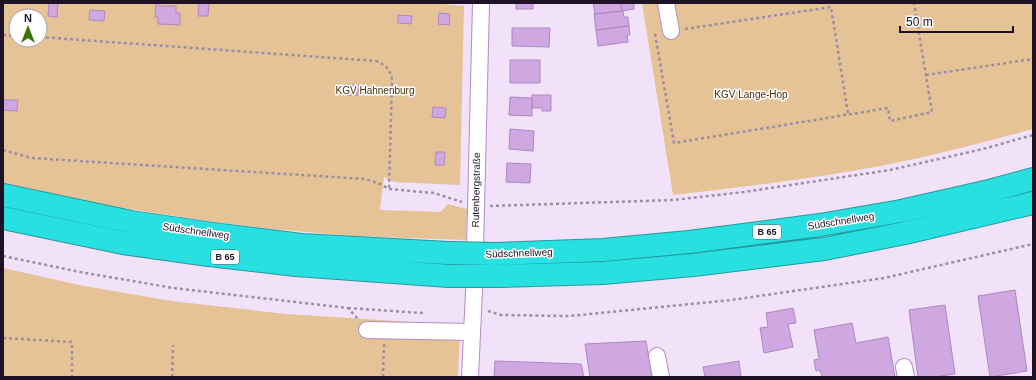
<svg xmlns="http://www.w3.org/2000/svg" width="1036" height="380" font-family="Arial,sans-serif">
<style>
.green{fill:#e5c396;fill-rule:evenodd}
.building{fill:#cfa8e2;stroke:#ae88c0}
.lines{fill:none;stroke-linecap:round;stroke-linejoin:round}
.minor-casing{stroke:#b38dc5;stroke-width:18}
.highway-casing{stroke:#26989f;stroke-width:24}
.path{stroke:#9d8ea5;stroke-width:2.5;stroke-dasharray:3 3;stroke-linecap:butt}
.minor{stroke:#fff;stroke-width:16}
.highway{stroke:#29e0e0;stroke-width:22}
.highway-bridge-casing{stroke:#26989f;stroke-width:24;stroke-linecap:butt}
.highway-bridge{stroke:#29e0e0;stroke-width:22}
.labels{text-anchor:middle;dominant-baseline:central;stroke-width:3;stroke-linejoin:round;paint-order:stroke}
.shield{fill:#fff;stroke:#625867;stroke-width:1}
.shield-label{font-size:9px;font-weight:bold;fill:#1f1126}
.park-label{font-size:10px;fill:#482f02;stroke:#fff}
.street-label{font-size:10px;fill:#1f1126;stroke:#fff}
</style>
<rect width="100%" height="100%" fill="#f1e1f9"/>
<path class="green" d="M3,3H431L464,6L460,185L394,182L384,177L380,210L441,212L448,204L467,209L466,240L353,236L272,229L207,221L90,203L3,184ZM16,16H40V40H16Z
M642,3H1033V129C982,143 932,156 880,166C811,179 742,187 673,195Z
M3,268L79,285L171,301L286,314L460,325L458,377H3Z"/>
<path class="building" d="M49,3H58L57,17L48,16Z
M156,3H160V6H176V13H180V25L158,24V17H155Z
M199,3H209L208,16H198Z
M516,3H533V9H516Z
M593,3H621L622,11L595,14Z
M621,3H634V9L622,11Z
M90,10L105,11L104,21L89,20Z
M623,11L624,17H628L629,26L596,30L594,14Z
M439,13L450,14L449,25L438,24Z
M398,15L412,16L411,24L398,23Z
M629,26L630,35H627L628,42L598,46L596,30Z
M512,28H550L549,47L512,46Z
M510,60H540V83H510Z
M347,85H359L358,95H347Z
M532,95H551V111H542V108H532Z
M510,97L532,98V116L509,115Z
M4,100H18L17,111L3,110Z
M433,107L446,108L445,118L432,117Z
M510,129L534,131L533,151L509,149Z
M436,152H445L444,165H435Z
M507,163L531,164L530,183L506,182Z
M1015,290L1027,371L990,377L978,296Z
M945,305L955,374L933,377H918L909,310Z
M793,308L796,323L788,324L793,347L764,353L760,328L768,327L766,313Z
M852,323L856,343L888,337L895,377H822L820,370L816,371L814,360L819,359L814,330Z
M646,341L652,377H590L585,344Z
M495,361L581,364L584,377H494Z
M739,361L741,377H705L703,367Z"/>
<g class="lines">
<g class="minor-casing">
<path id="minor" d="M666,3L671,31
M367,330L472,332
M657,356L661,377
M904,367L906,377
M470,377L474,291L481,3"/>
</g>
<g class="highway-casing">
<path id="highway" d="M3,195L131,222L213,234L301,245L448,253
M3,218L123,243L209,255L296,265L449,276
M497,254L603,250L689,242L820,225L901,211L985,192L1033,179
M500,276L603,273L693,265L824,249L905,233L1033,203"/>
</g>
<path class="path" d="M685,29L831,7L848,114
M655,34L674,143L888,108L890,121L932,112L914,3
M3,35L16,36
M40,37L376,61C386,65 390,69 392,80L389,189
M926,75L1033,59
M3,150L32,158L365,179L380,184L389,189L434,193L462,202
M490,206L673,200L744,192L890,170L983,149L1033,135
M3,256L80,272L173,288L348,308L358,319
M348,308L422,313V316
M488,311L501,315L570,316L731,300L884,278L1033,244
M3,338L72,342V377
M172,377L173,345
M383,377L384,344"/>
<use href="#minor" class="minor"/>
<use href="#highway" class="highway"/>
<g class="highway-bridge-casing">
<path id="highway-bridge" d="M448,253L497,254
M449,276H500"/>
</g>
<use href="#highway-bridge" class="highway-bridge"/>
</g>
<g class="labels">
<g class="shield">
<rect x="753" y="225" width="28" height="14" rx="3"/>
<rect x="211" y="250" width="28" height="14" rx="3"/>
</g>
<g class="shield-label">
<text x="767" y="232">B 65</text>
<text x="225" y="257">B 65</text>
</g>
<g class="park-label">
<text x="375" y="90">KGV Hahnenburg</text>
<text x="751" y="94">KGV Lange-Hop</text>
</g>
<g class="street-label">
<text transform="translate(476 190) rotate(-89)">Rutenbergstraße</text>
<text transform="translate(841 221) rotate(-9)">Südschnellweg</text>
<text transform="translate(196 231) rotate(8)">Südschnellweg</text>
<text transform="translate(519 253) rotate(-2)">Südschnellweg</text>
</g>
</g>
<rect width="1036" height="380" fill="none" stroke="#1f1126" stroke-width="8"/>
<g transform="translate(28 28)"><circle r="19" fill="#ffffff" stroke="#a5a0a8"/>
<path d="M0-3L7 15L0 10L-7 15Z" fill="#3c7404"/>
<text y="-6" font-size="11" font-weight="bold" text-anchor="middle" fill="#1f1126">N</text>
</g>
<path d="M900 26v6h113v-6" fill="none" stroke="#1f1126" stroke-width="2"/>
<text x="906" y="26" font-size="12" fill="#1f1126" stroke="#ffffff" stroke-width="3" paint-order="stroke">50 m</text>
</svg>
